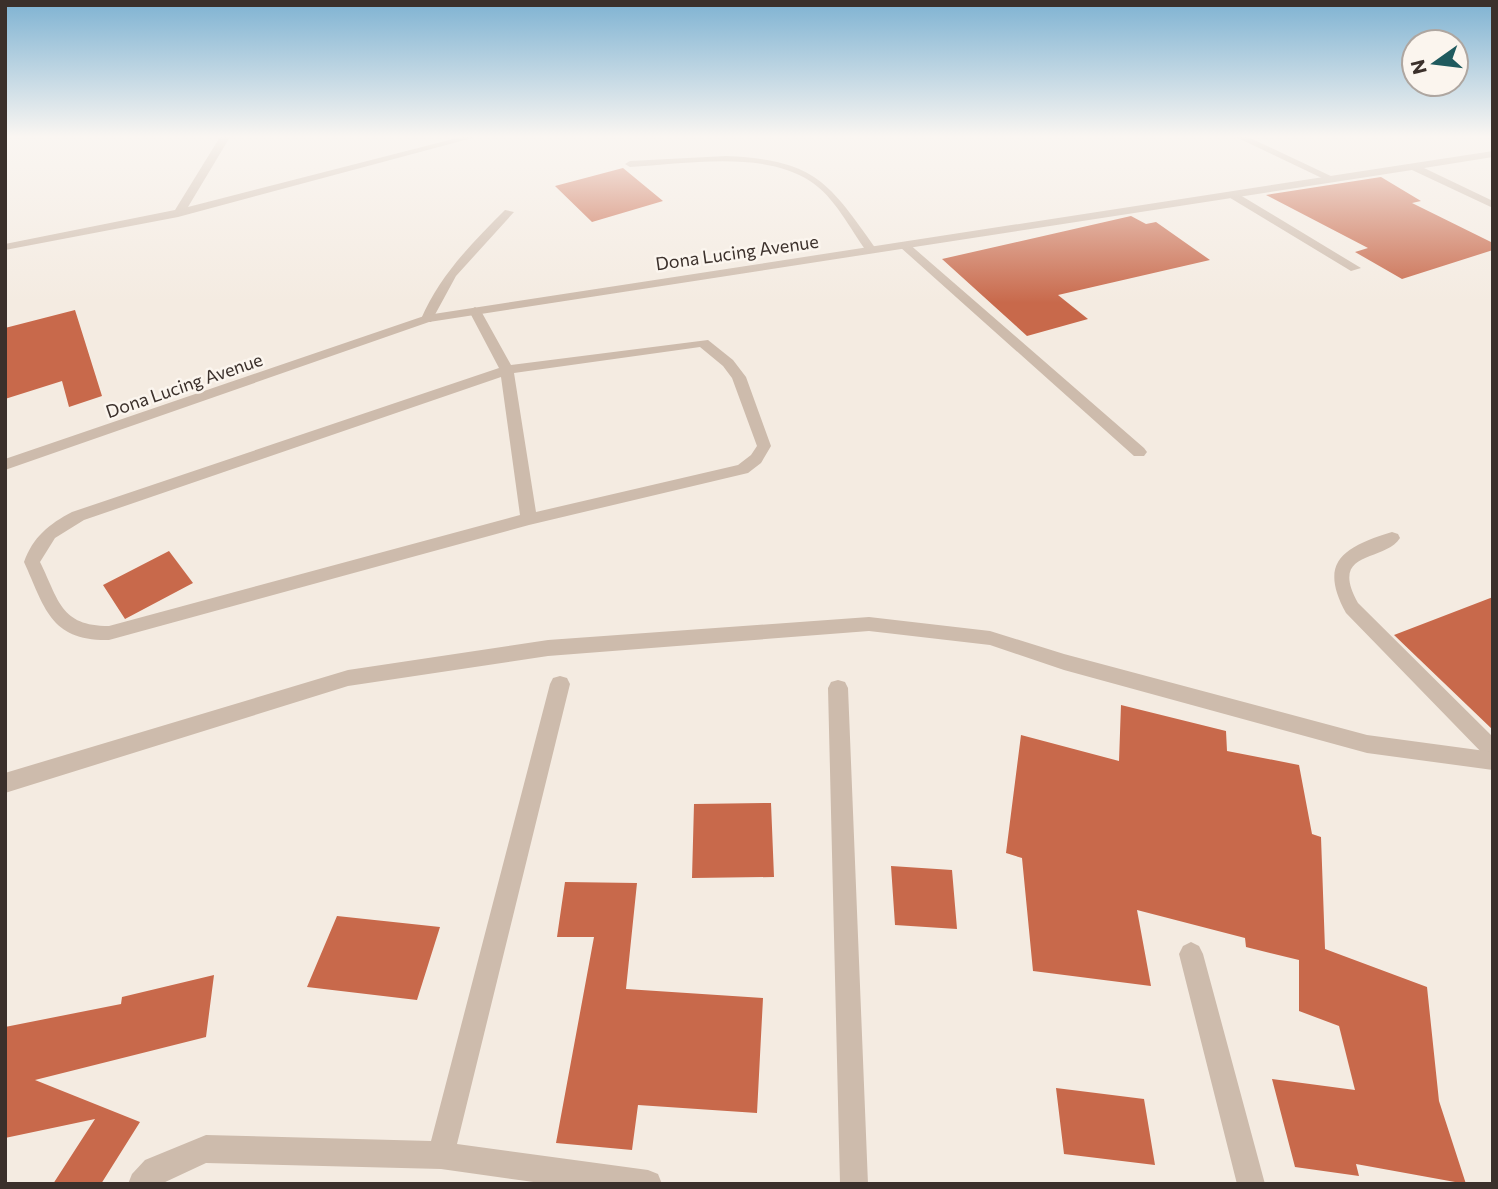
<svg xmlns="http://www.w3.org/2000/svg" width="1498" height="1189" font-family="Commissioner,sans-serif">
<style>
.building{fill:#c8694b}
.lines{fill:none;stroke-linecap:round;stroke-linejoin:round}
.lane{fill:#cdbbac;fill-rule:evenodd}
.street{fill:#cdbbac;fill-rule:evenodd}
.labels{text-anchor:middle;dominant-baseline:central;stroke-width:5;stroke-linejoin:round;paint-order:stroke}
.far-street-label{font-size:18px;fill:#3b302b;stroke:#fbf5ee}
</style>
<rect width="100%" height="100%" fill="#f4ebe1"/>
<path class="building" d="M623,168L663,201L592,222L555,186Z
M1381,177L1421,201L1412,203L1493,243V250L1402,279L1355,252L1368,248L1266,195Z
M1131,216L1146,224L1156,222L1210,260L1058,295L1088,319L1027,336L942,259Z
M75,310L102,396L69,407L62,381L5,399V328Z
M169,551L193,583L125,619L103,585Z
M1493,597V730L1394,635Z
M1121,705L1226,731L1227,751L1299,765L1312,834L1321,837L1325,949L1427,987L1439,1101L1466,1184L1356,1164L1359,1176L1295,1167L1272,1079L1355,1090L1339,1026L1299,1011V960L1246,947L1245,938L1137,910L1151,986L1033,971L1022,858L1006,853L1021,735L1119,761Z
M771,803L774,877L692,878L694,804Z
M891,866L952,870L957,929L895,925Z
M565,882L637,883L626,989L763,998L757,1113L638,1105L632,1150L556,1143L594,937H557Z
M337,916L440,927L417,1000L307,987Z
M214,975L206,1037L35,1080L140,1122L101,1184H53L95,1119L5,1138V1027L121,1004L122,997Z
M1056,1088L1144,1099L1155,1165L1064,1154Z"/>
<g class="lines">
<path class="lane" d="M1236,137H1248L1335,178L1326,180Z
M726,156C815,160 828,181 877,250L867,252C850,229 835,197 810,181C763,150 684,164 630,167L625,164L630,161Z
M1227,192H1235L1361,268L1351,271L1227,196Z
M505,210L514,212L456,276L431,322H423L421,319C440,275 472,243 505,210Z
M900,243H908L1144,448L1147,452L1144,456H1134L900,247Z
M475,307L481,311L511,365L708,340L733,360L746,377L771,446L761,463L748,473L529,525L109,640C50,641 45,608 24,562C33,537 49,524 72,512L499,368L469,311ZM700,347L723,366L732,378L757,446L751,455L738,465L536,512L514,373ZM501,377L520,515L109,626C60,626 59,600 40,562L55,538L84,520Z
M1392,532L1398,534L1400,538C1384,563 1328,549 1358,603L1493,737V760L1486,757L1346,613C1318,562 1343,547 1392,532Z"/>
<path class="street" d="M220,137H230L188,207L461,137H476L178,217L5,250V244L175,210Z
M1493,151V157L1424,168L1493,201V208L1412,170L429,322L5,470V459L427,315Z
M869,617L990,631L1064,654L1367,735L1493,752V770L1367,753L1064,670L990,645L869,631L548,656L348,686L5,793V773L348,670L548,640Z
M560,676L567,678L570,684L457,1144L648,1170L658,1174L662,1184H548L441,1169L206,1163L161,1184H128L132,1174L145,1160L206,1135L431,1141L550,684L553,678Z
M838,680L845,682L848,688L868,1184H840L828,688L831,682Z
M1191,942L1199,946L1203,954L1265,1184H1237L1179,954L1183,946Z"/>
</g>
<linearGradient id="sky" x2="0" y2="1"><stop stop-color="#7eb2d2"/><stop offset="0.45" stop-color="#faf6f2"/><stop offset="1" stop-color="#faf6f2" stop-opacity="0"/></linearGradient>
<rect width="1498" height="303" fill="url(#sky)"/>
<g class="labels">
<g class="far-street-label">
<text transform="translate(737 252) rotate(-8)">Dona Lucing Avenue</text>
<text transform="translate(184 385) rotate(-19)">Dona Lucing Avenue</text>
</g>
</g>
<rect width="1498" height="1189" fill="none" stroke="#3b302b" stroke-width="14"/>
<g transform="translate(1435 63) rotate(256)"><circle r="33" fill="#fbf5ee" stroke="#aea6a0" stroke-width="2"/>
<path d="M0-5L12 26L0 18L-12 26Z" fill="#1f5a5e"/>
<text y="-10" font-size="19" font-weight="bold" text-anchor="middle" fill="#3b302b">N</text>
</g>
</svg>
